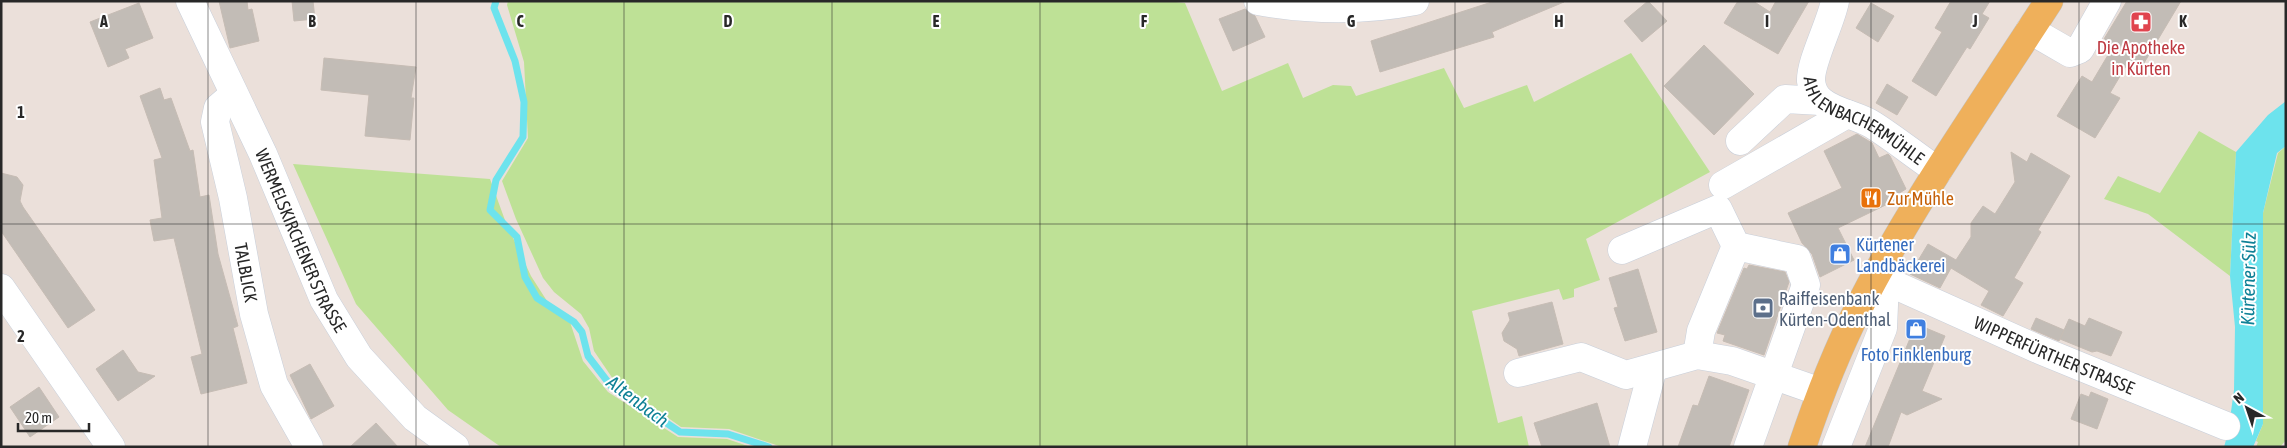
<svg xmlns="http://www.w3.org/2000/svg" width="2287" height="448" font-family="'Asap Condensed',sans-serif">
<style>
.green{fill:#bee196}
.water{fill:#6de3ed}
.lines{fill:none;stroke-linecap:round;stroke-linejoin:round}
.stream{stroke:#6de3ed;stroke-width:7}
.building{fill:#c2bcb6;stroke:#c6bcb4}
.minor-casing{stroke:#c8cfda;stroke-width:29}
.major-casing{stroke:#c3c3c3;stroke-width:29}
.minor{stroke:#fff;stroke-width:28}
.major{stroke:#efb05b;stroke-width:28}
.grid{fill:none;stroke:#282828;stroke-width:1;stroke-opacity:0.55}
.labels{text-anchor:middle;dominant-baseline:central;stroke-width:4;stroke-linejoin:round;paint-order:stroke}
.health-label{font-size:18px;fill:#be3a42;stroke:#fff}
.street-label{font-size:18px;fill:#282828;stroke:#fff}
.food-label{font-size:18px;fill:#c56008;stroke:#fff;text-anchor:start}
.shop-label{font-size:18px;fill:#366cbe;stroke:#fff;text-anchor:start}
.service-label{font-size:18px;fill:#4e5e75;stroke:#fff;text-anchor:start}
.water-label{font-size:19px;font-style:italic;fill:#0f8196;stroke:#fff}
.grid-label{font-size:16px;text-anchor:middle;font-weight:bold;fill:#282828;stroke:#fff;stroke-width:4;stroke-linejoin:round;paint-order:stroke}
</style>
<rect width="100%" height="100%" fill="#ebe0da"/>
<path class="green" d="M508,1H1167L1185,3L1222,91L1288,63L1303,98L1333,85L1351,86L1356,96L1444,68L1464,108L1527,85L1534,102L1631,53L1710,172L1586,239L1600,280L1574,289V297L1563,300L1559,289L1472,311L1498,423L1522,416L1529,447H782L729,429L681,427L613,379L594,351L589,328L581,314L554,292L543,278L516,219L502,181L528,138L524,62L507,5Z
M2199,131L2236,152L2230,276L2148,214L2104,199L2118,176L2160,193Z
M2286,146V440L2280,447H2256L2258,442L2256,441L2263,424V213L2278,153Z
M293,164L490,179L506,223L531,276L547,301L570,322L583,361L608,392L678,437L727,439L751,447H501L448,410L356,304Z"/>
<path class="water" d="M2286,101V146L2277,153L2263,213V424L2253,447H2224L2228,433L2234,390L2235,327L2230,276L2236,152L2268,115Z"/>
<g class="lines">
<path class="stream" d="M496,1L494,8L515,61L524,102L523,137L496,180L490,210L517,237L525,277L537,298L574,322L582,332L588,356L611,386L680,432L728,434L769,447"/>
</g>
<path class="building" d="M219,1H247L248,10L252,9L259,41L230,48Z
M292,1H313L315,19L294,21Z
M1495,1L1564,2L1492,32L1494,37L1380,72L1371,41Z
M1648,1L1667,21L1642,42L1624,21Z
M1738,1H1753L1770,12L1776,1H1809L1778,54L1724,23Z
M1951,1H1990L1982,14L1989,18L1970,49L1967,47L1936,96L1912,81L1942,32L1935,28Z
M2127,1H2181L2141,68L2129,61L2110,93L2120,98L2095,138L2057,116L2082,76L2092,82L2111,50L2101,44Z
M139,3L153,38L125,49L129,58L108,67L90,22Z
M1871,3L1894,16L1878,42L1856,28Z
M1245,9L1255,16L1265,37L1233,51L1219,19Z
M1704,45L1754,94L1714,135L1664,86Z
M324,58L416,67L411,98H414L410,140L365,136L369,95L321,90Z
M1887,84L1908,97L1897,115L1876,103Z
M160,88L164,100L171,98L190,151L193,150L200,197L209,195L218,254L238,326L233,328L247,383L201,394L191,357L202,354L174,238L154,241L150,220L162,218L154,160L162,158L140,96Z
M1857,134L1872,143L1879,158L1888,154L1890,156L1906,189L1896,195L1898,199L1838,228L1854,260L1820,277L1812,254L1802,243L1788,213L1842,188L1824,151Z
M2011,152L2027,162L2031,153L2070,176L2038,230L2041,232L2014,278L2023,283L2003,316L1981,305L1989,291L1951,268L1940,288L1910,274L1928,244L1956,260L1971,237V223L1983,206L1995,214L2015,182Z
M1,173L17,177L23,185L20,201L23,207L95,310L68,328L1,231Z
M1749,265L1785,272L1789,282L1764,355L1723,341L1725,335L1717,333L1744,268L1747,269Z
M1638,269L1657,332L1625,341L1614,308L1618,307L1609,278Z
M1552,302L1563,344L1519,356L1517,349L1504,341L1502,333L1510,320L1508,313Z
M2036,318L2064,330L2059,341L2031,329Z
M2089,318L2122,332L2111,356L2097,351L2092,352L2060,339L2069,319L2085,326Z
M1916,324L1945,336L1922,391L1942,399L1907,415L1901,412L1888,447H1865Z
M123,350L138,372L155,376L118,401L96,369Z
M310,364L334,406L311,419L290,375Z
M1709,376L1749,390L1729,447H1678L1693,405L1698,406Z
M39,387L59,417L30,437L10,407Z
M2091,392L2108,399L2097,429L2071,419L2081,394L2089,397Z
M1597,403L1610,447H1542L1534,423Z
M376,423L398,447H350Z"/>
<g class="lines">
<g class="minor-casing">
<g id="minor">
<path id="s1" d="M190,1L263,154L324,300L359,357L415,418L455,447"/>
<path d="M1258,1C1309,10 1364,11 1415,1"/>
<path id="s2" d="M1835,1C1831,23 1810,62 1811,81C1812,89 1815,96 1821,101C1836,113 1857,115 1873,125C1895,139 1916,156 1938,171"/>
<path d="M2030,30L2070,53L2080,49L2107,1"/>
<path id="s3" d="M233,95L218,108L215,122L233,198L254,314L274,385L309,447"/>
<path d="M1740,141L1785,99L1821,101"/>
<path d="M1723,185L1847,114"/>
<path d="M1622,250L1718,209L1736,246L1797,259L1806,285L1748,447"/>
<path id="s4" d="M1875,276L2040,350L2226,426"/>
<path d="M1,288L111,447"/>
<path d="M1697,355L1701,331L1736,246"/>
<path d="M1518,373L1581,357L1626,375L1697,355L1732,361L1821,392"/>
<path d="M1632,447L1653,368"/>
<path d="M1836,447L1883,328L1885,282"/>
</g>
</g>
<g class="major-casing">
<path id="major" d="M1802,447C1818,399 1836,352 1859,307C1914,200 1984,102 2049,1"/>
</g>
<use href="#minor" class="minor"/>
<use href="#major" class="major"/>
</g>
<path class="grid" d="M208,1V447M416,1V447M624,1V447M832,1V447M1040,1V447M1247,1V447M1455,1V447M1663,1V447M1871,1V447M2079,1V447M1,224H2286"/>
<defs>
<g id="pharmacy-square" transform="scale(1.125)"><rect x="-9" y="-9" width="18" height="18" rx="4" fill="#e0444e" stroke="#fff"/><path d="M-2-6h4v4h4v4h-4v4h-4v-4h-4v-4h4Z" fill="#fff"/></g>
<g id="restaurant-square" transform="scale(1.125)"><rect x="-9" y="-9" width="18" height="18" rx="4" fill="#e8710a" stroke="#fff"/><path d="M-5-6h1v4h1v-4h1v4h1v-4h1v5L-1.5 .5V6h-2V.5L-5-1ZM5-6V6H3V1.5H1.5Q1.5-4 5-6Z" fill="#fff"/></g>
<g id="shop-square" transform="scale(1.125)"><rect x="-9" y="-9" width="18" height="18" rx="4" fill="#3f7fe0" stroke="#fff"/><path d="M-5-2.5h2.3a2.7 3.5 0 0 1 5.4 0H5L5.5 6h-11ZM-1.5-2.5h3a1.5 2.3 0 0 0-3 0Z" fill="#fff"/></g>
<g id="bank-square" transform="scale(1.125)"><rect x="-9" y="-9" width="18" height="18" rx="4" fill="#5c6f8a" stroke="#fff"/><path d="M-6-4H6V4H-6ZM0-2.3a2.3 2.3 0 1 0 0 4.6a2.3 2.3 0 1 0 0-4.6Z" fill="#fff"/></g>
</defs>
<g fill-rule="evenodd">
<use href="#pharmacy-square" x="2141" y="22"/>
<use href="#restaurant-square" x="1871" y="198"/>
<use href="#shop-square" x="1840" y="254"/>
<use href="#bank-square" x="1763" y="308"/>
<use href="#shop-square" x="1916" y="329"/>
</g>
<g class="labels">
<g class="health-label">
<text x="2141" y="47">Die Apotheke<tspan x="2141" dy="21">in Kürten</tspan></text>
</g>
<g class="street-label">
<text stroke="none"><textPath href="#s2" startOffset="152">AHLENBACHERMÜHLE</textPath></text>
<text stroke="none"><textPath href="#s1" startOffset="264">WERMELSKIRCHENER STRASSE</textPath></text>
<text stroke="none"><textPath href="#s3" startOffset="188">TALBLICK</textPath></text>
<text stroke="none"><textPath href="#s4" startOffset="196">WIPPERFÜRTHER STRASSE</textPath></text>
</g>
<g class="food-label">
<text x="1887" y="198">Zur Mühle</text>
</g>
<g class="shop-label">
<text x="1856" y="244">Kürtener<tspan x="1856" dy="21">Landbäckerei</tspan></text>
<text x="1916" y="354" text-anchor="middle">Foto Finklenburg</text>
</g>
<g class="service-label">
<text x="1779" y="298">Raiffeisenbank<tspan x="1779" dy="21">Kürten-Odenthal</tspan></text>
</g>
<g class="water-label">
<text transform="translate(2248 279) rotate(-89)">Kürtener Sülz</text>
<text transform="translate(638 401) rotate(37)">Altenbach</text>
</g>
</g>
<g class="grid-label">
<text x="104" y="27">A</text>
<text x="312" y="27">B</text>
<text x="520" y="27">C</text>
<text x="728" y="27">D</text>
<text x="936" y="27">E</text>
<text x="1144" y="27">F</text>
<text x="1351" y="27">G</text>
<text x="1559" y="27">H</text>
<text x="1767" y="27">I</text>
<text x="1975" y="27">J</text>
<text x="2183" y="27">K</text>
<text x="21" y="118">1</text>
<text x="21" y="342">2</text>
</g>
<rect width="2287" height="448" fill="none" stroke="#282828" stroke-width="5"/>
<g transform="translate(2247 408) rotate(320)" stroke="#ffffff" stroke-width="4" paint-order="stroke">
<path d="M0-4L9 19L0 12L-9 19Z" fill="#282828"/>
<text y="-8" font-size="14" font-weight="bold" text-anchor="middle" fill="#282828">N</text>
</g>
<path d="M18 423v8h71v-8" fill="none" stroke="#282828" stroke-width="2.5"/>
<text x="25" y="423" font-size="15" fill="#282828" stroke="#ffffff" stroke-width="4" paint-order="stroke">20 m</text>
</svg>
